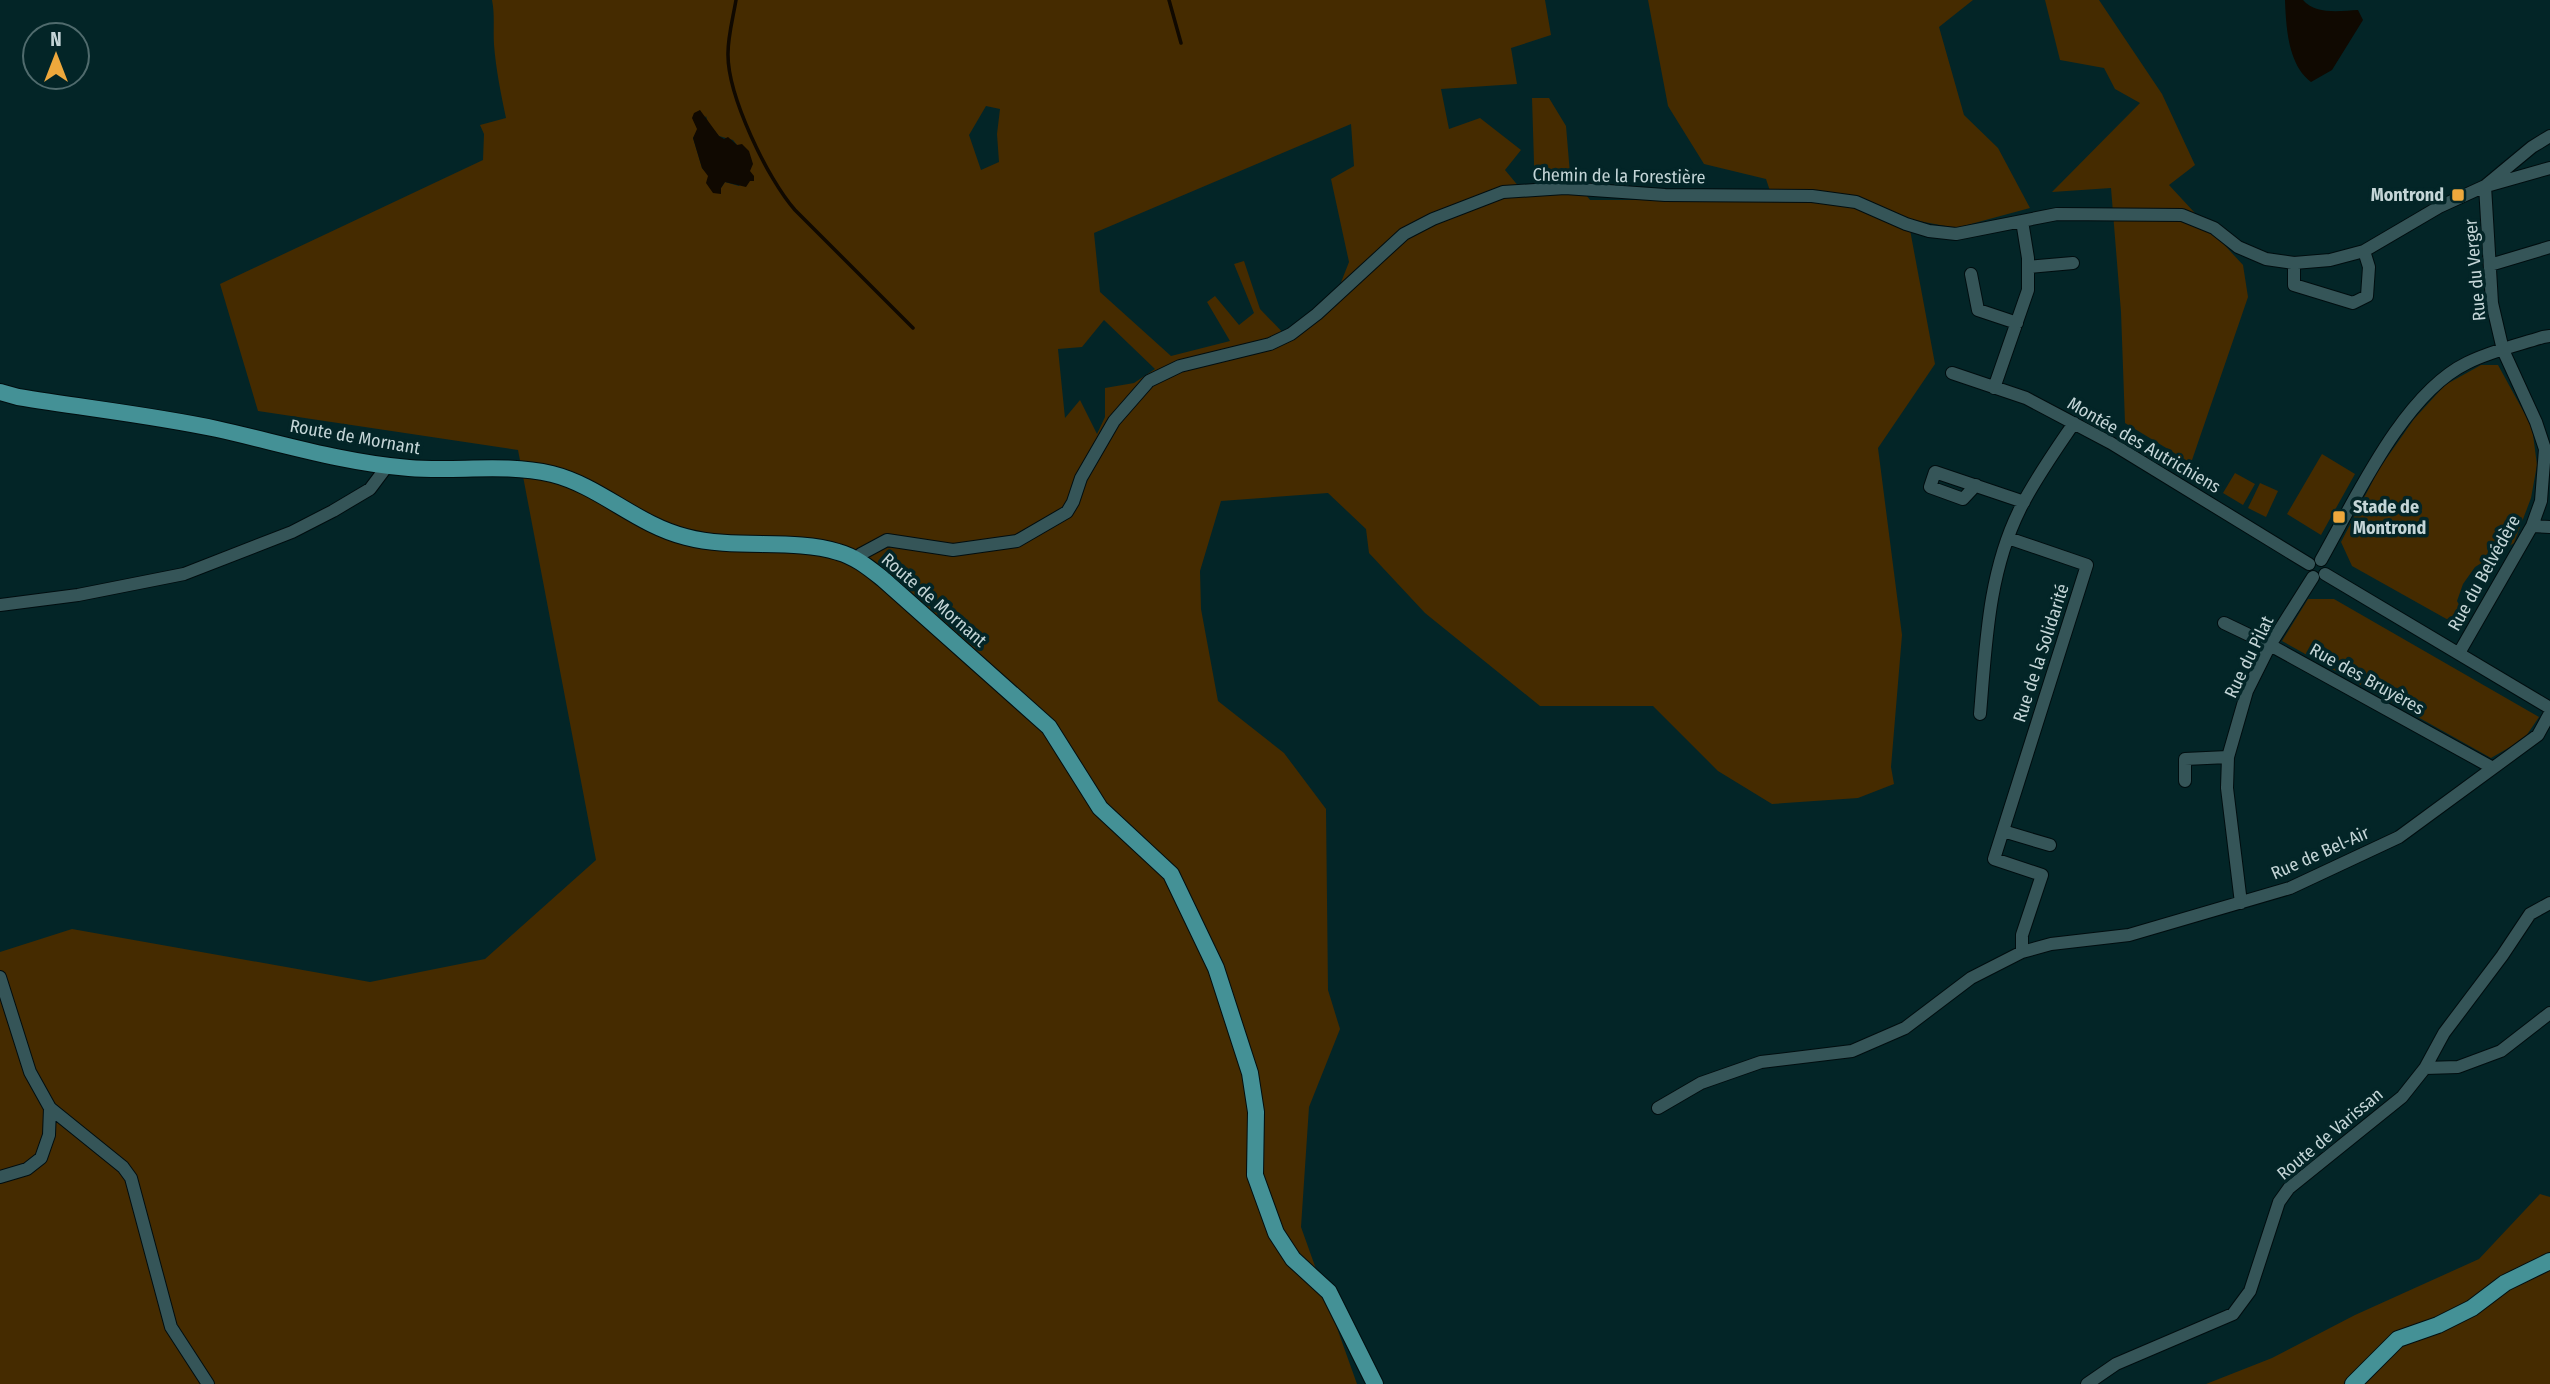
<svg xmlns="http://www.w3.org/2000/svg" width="2550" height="1384" font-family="'Fira Sans Condensed',sans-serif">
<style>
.green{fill:#452b00;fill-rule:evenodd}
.water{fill:#100901}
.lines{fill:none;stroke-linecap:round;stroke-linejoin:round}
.stream{stroke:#100901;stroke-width:3.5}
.minor-casing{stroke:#000d0f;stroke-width:14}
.major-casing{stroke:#000d0f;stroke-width:18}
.minor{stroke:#355558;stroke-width:12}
.major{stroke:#449196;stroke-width:16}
.poi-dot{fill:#eea83c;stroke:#032527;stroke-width:2.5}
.labels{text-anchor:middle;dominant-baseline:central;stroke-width:7;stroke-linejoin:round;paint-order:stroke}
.street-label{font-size:18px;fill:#c4d5d7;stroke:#032527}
.poi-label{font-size:18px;font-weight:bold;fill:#c4d5d7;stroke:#032527;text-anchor:end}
</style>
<rect width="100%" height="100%" fill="#032527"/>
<path class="green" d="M492,0H1545L1551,35L1511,48L1517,84L1441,89L1449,129L1480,118L1521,150L1505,170L1525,194L1535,195L1532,98H1549L1566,126L1570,174L1590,200H1773L1766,179L1704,164L1668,106L1648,0H1973L1939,27L1964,115L1998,148L2030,208L1956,228L1908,219L1935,364L1878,448L1902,635L1891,767L1894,784L1858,798L1772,804L1718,771L1653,706H1540L1425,613L1369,553L1366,529L1328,493L1221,501L1200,571L1201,609L1218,701L1284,753L1326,809L1328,990L1340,1029L1309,1107L1301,1227L1357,1384H0V952L72,929L370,982L485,959L596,860L518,450L258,411L220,284L483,160L484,134L480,125L506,118C501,94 496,70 494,45C493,29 495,15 492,0ZM986,106L1000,109L997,134L999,162L981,170L969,135ZM706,116L708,123L719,136L733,140L737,145L750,171L739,186L725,182L721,188L702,168L693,138ZM1351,124L1354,166L1331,179L1349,262L1331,308L1290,340L1260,309L1244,261L1234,264L1254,313L1239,325L1215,296L1207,302L1230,341L1171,356L1100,292L1094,233ZM1104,320L1155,369L1134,383L1105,388V417L1097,434L1080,400L1065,418L1058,349L1082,347Z
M2045,0H2099L2162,94L2195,165L2169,185L2243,265L2248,297L2191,463L2125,423L2121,312L2111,188L2052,192L2140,103L2115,89L2104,68L2060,60Z
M2481,365H2498L2532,427L2537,465L2531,498L2514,543L2475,567L2463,584L2457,601L2464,614L2459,626L2352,566L2341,542L2379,469L2414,419L2445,385Z
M2322,454L2355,474L2321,535L2287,514Z
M2235,473L2255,484L2243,505L2223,493Z
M2260,483L2278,491L2266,517L2248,508Z
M2308,599H2334L2539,717L2524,739L2491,758L2282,641Z
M2540,1194L2550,1197V1384H2206L2272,1358L2355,1315L2479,1259Z"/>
<path class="water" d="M2285,0H2303C2315,15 2341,11 2358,10L2363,20L2332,70L2311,82C2288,65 2286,27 2285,0Z
M700,110L719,136L724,139L728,137L737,145L742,144L749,151L753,164L750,171L754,176V181H750L746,187L725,182L721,188V194L713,193L706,183L708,176L702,168L693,138L697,129L692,118L694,113Z"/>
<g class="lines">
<path class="stream" d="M736,0C733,18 728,36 728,53C727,95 768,180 795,210L913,328
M1169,0L1181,43"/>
<g class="minor-casing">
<path id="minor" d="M2490,185L2550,168
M2294,263V285L2353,303L2367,296L2369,267L2364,251
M2490,265L2550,247
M2028,267L2073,263
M1971,274L1978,310L2017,323
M1952,373L2026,398L2111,443L2309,564
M1994,388L2028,290V258L2022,221
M1976,485L1963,499L1930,487L1935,472L2024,502
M2532,526L2550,527
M2008,538L2087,565L1994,859L2042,875L2022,935V952
M857,559L861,554L887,540L953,550L1017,541L1067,512L1073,502L1081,478L1114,421L1149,381L1180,366L1270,344L1291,334L1317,314L1404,234L1433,219L1503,192L1565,188L1665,195L1812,196L1856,202L1906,224L1929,231L1956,234L2057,214L2182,215L2214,228L2238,247L2266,259L2294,263L2330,260L2364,251L2439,207L2485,186L2532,147L2550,136
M2321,560C2355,500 2403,394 2467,363C2491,351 2518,345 2543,337L2550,336
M2325,574L2550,708
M0,605L78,595L184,574L292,532L333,511L370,489L388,465
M2224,623L2270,645L2493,768
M2459,653L2532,526L2541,501L2545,449L2536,422L2503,350L2492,303L2485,186
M1980,714C1986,644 1988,573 2020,509C2035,479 2055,451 2074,423
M2185,781V759L2228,757
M2003,831L2050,845
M2241,903L2227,788L2228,757L2247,691L2270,645L2313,577
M0,977L30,1072L50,1108L49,1135L41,1158L27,1169L0,1177
M2425,1068L2458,1067L2501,1051L2550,1013
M50,1108L123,1167L131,1178L171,1327L208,1384
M1658,1108L1701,1083L1761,1062L1852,1051L1905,1028L1971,978L2022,952L2051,944L2129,935L2290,888L2399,837L2538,735L2550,713
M2087,1384L2116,1364L2233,1314L2250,1291L2279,1202L2289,1188L2402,1097L2425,1068L2444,1033L2502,956L2530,914L2550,903"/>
</g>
<g class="major-casing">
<path id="major" d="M0,392L18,397C84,408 151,415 217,429C280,443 344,463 409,468C457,472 504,463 552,474C600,486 637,525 686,537C735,550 793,538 838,552C856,557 869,568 883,579L1049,727L1100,808L1171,874L1216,968L1250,1073L1256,1112L1255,1175L1276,1233L1293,1259L1329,1292L1375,1384
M2353,1384L2398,1339L2438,1325L2472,1308L2505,1283L2550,1261"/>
</g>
<use href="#minor" class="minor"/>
<use href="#major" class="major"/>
</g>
<g class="poi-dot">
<rect x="2451" y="188" width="14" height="14" rx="3.5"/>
<rect x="2332" y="510" width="14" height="14" rx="3.5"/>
</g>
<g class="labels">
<g class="street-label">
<text transform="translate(1619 176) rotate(1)">Chemin de la Forestière</text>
<text transform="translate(2475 270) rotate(-95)">Rue du Verger</text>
<text transform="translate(355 437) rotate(10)">Route de Mornant</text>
<text transform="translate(2144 445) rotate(30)">Montée des Autrichiens</text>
<text transform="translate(2484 573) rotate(-61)">Rue du Belvédère</text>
<text transform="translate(934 600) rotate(41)">Route de Mornant</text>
<text transform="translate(2041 653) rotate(-72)">Rue de la Solidarité</text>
<text transform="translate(2249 657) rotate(-64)">Rue du Pilat</text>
<text transform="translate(2367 679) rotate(29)">Rue des Bruyères</text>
<text transform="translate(2320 853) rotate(-24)">Rue de Bel-Air</text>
<text transform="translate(2330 1134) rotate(-40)">Route de Varissan</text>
</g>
<g class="poi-label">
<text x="2444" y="195">Montrond</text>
<text x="2353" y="507" text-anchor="start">Stade de<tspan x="2353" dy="21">Montrond</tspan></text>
</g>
</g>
<g transform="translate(56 56)"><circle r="33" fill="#032527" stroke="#506b6d" stroke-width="2"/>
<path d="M0-5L12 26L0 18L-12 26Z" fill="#eea83c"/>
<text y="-10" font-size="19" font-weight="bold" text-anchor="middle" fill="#c4d5d7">N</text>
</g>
</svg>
